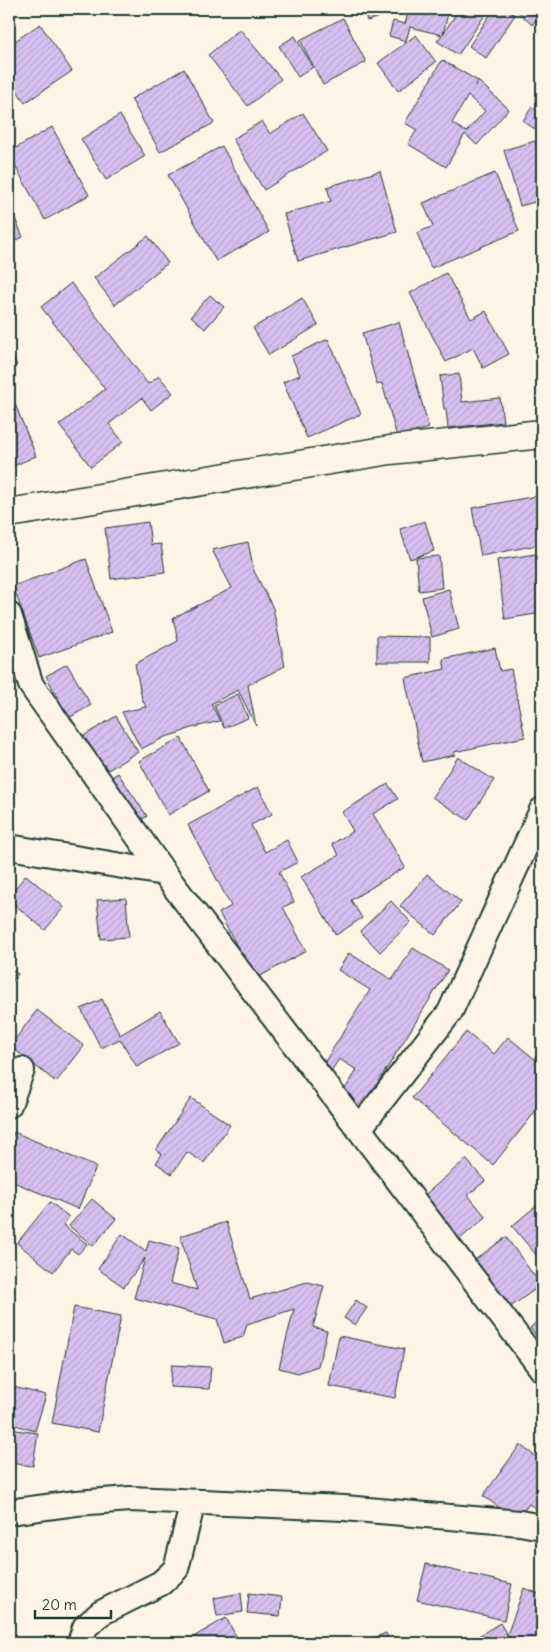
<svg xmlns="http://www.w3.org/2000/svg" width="551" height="1652" font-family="Delius,sans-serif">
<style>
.building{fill:url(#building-hatch);stroke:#1f3d34;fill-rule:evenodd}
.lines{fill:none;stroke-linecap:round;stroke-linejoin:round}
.street-casing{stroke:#1f3d34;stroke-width:28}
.secondary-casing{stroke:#1f3d34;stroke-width:31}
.street{stroke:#fcf5e5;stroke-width:24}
.secondary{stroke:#fcf5e5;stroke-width:28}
</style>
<defs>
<pattern id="building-hatch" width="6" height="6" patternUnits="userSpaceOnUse" patternTransform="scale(1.25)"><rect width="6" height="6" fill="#d7c0f0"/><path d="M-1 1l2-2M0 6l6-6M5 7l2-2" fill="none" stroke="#b8a6ce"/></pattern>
</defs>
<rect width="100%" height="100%" fill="#fcf5e5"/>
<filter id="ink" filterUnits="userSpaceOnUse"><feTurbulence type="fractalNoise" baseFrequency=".02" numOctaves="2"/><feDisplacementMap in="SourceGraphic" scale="10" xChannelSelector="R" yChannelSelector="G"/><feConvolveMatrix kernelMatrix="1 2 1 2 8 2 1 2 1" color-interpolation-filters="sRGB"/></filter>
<g filter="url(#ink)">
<path class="building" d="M364,9H401L402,10L367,21Z
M409,9H449L443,34L459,9H489L458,55L437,41L442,35L410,27L406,41L389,36L393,21L405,24Z
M494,9H506L515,15L486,58L469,46Z
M515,9H542V14L532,25Z
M343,18L366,62L323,85L300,40Z
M40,24L72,71L25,103L9,78V45Z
M240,29L281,79L248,106L208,55Z
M416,35L436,62L398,91L378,63Z
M295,36L313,67L298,77L279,46Z
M442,60L478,81L475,86L478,81L509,109L477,145L465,134L446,167L408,144L417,130L405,123ZM468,96L485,111L466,132L452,123Z
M184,69L214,123L160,152L131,99Z
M532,107L542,115V134L523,121Z
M303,113L327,151L264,190L233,139L262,121L270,134Z
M120,115L145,156L106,180L81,139Z
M52,127L89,195L45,220L9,155V152Z
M535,141L540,157L542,156V200L520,206L504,150Z
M222,146L269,232L216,261L168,175Z
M380,171L397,232L298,261L284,214L331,201L327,187Z
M495,173L519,231L431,268L417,233L433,226L423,203Z
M9,205L23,237L9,244Z
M148,236L168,263L115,305L94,278Z
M446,273L471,319L486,311L509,354L483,368L473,348L446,362L410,293Z
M71,283L148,384L159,376L173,393L151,410L142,398L109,424L123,442L91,467L59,425L105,389L41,307Z
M210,295L224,307L205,329L191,316Z
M302,298L318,325L269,355L253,328Z
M399,322L429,428L397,437L382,383L377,385L362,333Z
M328,339L361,414L307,438L283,382L300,375L291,356Z
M9,350L17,365L9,370Z
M459,374L462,402L500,398L503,422L448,428L446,409H444L440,376Z
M11,394L36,456L9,468V395Z
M542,495V544L481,556L472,508Z
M425,521L434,551L410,559L400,529Z
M148,522L151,545L161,544L165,572L111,579L105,528Z
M248,542L254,571L273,608L285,666L248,685L256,726L238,690L211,704L220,721L191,728L179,733L165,737L141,749L122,712L146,707L142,699L135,664L178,641L173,618L232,588L212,550Z
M542,553V613L505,619L497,560Z
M439,556L442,588L419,591L416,558Z
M86,559L112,632L39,658L13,586Z
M449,589L459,629L432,637L422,597Z
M377,636L430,637V662H377Z
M495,648L500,671L511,669L525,737L454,752L455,755L422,762L405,678L445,669L443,659Z
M67,664L91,705L69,718L46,676Z
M238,694L248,718L224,728L214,705Z
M116,716L138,752L103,773L82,737Z
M181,738L209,791L168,815L139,761Z
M458,757L494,780L468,820L432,797Z
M118,773L147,816L127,830L97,786Z
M388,784L398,799L373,814L405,867L351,900L362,918L336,935L301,877L339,855L332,844L353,831L342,812Z
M258,787L272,814L251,825L265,852L287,840L298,862L279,872L294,902L283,907L306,951L255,979L219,913L231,906L188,825Z
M427,874L461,902L435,935L400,906Z
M26,875L64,907L45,930L9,900V896Z
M126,898L129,937L101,939L97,900Z
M391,901L411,922L380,952L360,931Z
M413,948L448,970L356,1118L335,1105L357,1070L339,1059L331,1071L322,1066L370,990L338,970L349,953L392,980Z
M9,967L18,974L9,986Z
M102,999L120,1035L160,1011L179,1043L137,1067L120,1039L101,1048L81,1009Z
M37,1010L84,1046L56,1082L10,1046Z
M466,1032L494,1054L508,1037L542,1065V1103L493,1165L412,1098Z
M191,1098L230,1125L204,1163L187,1152L172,1174L156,1163L162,1154L156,1150Z
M14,1132L96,1167L78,1209L9,1180V1145Z
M466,1159L485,1181L468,1195L486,1217L455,1243L419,1200Z
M92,1199L116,1219L93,1246L69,1226Z
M542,1201V1262L512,1226Z
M50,1202L69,1217L63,1225L87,1244L78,1254L71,1249L53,1272L17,1243Z
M226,1222L250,1299L307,1282L324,1286L313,1327L327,1331L318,1366L298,1373L279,1368L294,1309L247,1324L243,1337L224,1343L217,1319L134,1298L145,1258L124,1287L98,1269L122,1234L146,1251L149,1240L179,1248L170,1283L197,1290L180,1236Z
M506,1237L541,1285L502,1313L468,1265Z
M356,1300L367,1308L355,1325L344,1318Z
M74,1307L121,1316L98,1432L52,1423Z
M542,1317V1343L530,1328Z
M339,1336L404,1349L395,1398L329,1386Z
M172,1365L211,1367L209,1389L170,1387Z
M9,1386L46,1395L35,1431L9,1423Z
M9,1429L38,1433L33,1466L9,1463Z
M520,1445L542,1461V1513L529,1504L517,1520L483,1496Z
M426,1564L512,1584L504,1620L417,1600Z
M524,1588L542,1595V1643H525L509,1638L512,1643H467L500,1623L507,1635Z
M241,1593L243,1612L217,1616L214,1598Z
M249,1593L282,1597L280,1616L247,1613Z
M226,1618L240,1643H183Z
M386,1633L390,1643H361Z"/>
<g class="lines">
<g class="street-casing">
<path id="street" d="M9,615L31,685L164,873L542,1369
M9,847L164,873
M9,1105L22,1070
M359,1129L450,1012L542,810
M9,1512L76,1503L130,1499L344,1508L520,1523L542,1527
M80,1643L85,1627L101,1613L161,1583L176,1569L193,1502"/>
</g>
<g class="secondary-casing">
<path id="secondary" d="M9,513L390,450L542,434"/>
</g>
<use href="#street" class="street"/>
<use href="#secondary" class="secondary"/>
</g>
</g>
<rect width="551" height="1652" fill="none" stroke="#fcf5e5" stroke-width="30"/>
<rect x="15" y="15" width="521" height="1622" fill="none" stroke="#1f3d34" stroke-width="2" filter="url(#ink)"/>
<path d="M35 1610v8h76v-8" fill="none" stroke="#1f3d34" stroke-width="2.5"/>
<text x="42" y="1610" font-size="15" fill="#1f3d34" stroke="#fcf5e5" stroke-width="4" paint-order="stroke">20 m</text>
</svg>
